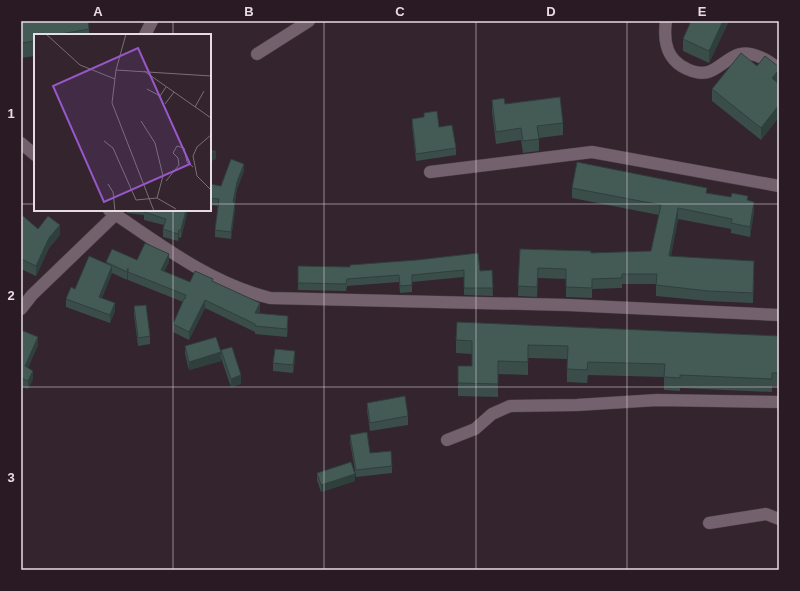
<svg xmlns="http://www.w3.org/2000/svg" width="800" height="591" font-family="Arial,sans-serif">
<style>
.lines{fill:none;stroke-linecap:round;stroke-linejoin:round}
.minor-casing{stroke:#4b3f47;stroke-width:13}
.minor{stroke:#73616d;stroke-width:12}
.wall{fill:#3a4d49}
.shaded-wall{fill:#2f3f3c}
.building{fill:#435a55;stroke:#2f3f3c}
.grid{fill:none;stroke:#e6dce2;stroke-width:1;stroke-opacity:0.55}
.inset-road{fill:none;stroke:#7b6e76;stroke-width:1}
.view{fill:#9658c8;fill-opacity:0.15;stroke:#9658c8;stroke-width:2}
.inset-edge{fill:none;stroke:#e6dce2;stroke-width:2}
.neatline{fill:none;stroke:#e6dce2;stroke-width:1.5}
.grid-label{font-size:13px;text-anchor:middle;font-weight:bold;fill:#e6dce2}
</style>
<rect width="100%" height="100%" fill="#33242e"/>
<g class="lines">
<g class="minor-casing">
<path id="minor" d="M666,21C663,43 667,60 687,69C693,72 702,74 708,72C719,69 728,57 740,54C754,51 769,61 779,69
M145,35L152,21
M257,54L309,21
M21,143L35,155
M430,172L592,152L779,186
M109,210C160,244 209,283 270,298L568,305L779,315
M21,309L32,295L116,214
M447,440L475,429L492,414L510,406L577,405L657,400L779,402
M709,523L766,514L779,519"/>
</g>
<use href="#minor" class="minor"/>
</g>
<path class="wall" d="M21,21L89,29V35H35V56L21,58Z
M728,21V23L709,63L683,51V39Z
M757,66L779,67V82L778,83L779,84V117L761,140L712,101V89Z
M492,100L563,123V135L539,138V151L523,153L521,140L496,144L492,112Z
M424,113L439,127L456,148V155L416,161L412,126V119L424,117Z
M244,171L237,189L235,202V209L231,239L215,237V230L218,206L210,205V184L221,186Z
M572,188L707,193L748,201L754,212L750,237L731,233V229L678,219L671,256L754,271L753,303L708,301L656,296V284H622V288L592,289V298L566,297V279L538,278L537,297L518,296L520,249L591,253L651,251L659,215L572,198Z
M127,210H187V214L181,238L179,237L178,241L163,237V229L164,225L144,220V215L127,213Z
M21,217L38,229L60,235L49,248L36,276L21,269Z
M137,260L169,262L164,271L190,282L213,281L260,311L259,314L288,324L287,337L255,334V332L205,308L189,340L173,332V324L183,302L128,280V276L127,280L112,273L102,298L115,311L110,323L66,307V299L75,289L106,263Z
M350,265L480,271L492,270L493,296L464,295V277L412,282V292L400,293L399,282L347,286L346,291L298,290V266L350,267Z
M134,306L150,336V344L138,346L134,315Z
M21,330L38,345L28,368L33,379L28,389L21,386Z
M779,336V386H772V392L680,388V391L664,390V377L588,375L587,383L567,382V359L528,358V375L498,374V397L458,396V366H472V354L456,353V340Z
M185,346L221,361L189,370L185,354Z
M221,350L241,384L231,387L221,358Z
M295,359L293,373L273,371V363Z
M367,403L408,416V425L370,431L367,411Z
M350,435L370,453L392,466V473L356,477L350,442Z
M317,473L355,481L321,492L317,480Z"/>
<path class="shaded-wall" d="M723,21H728V23L709,63V51Z
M779,70V82L772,90V78Z
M779,105V117L761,140V128Z
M216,151V159L210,162V154Z
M244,164V171L237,189L233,209V202L237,182Z
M754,202V212L750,237V227Z
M235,203V209L231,239V232Z
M678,208V219L669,266V256Z
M186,210H187V214L181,238V230Z
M60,225V235L49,248L36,276V266L49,238Z
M179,230V237L178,241V234Z
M169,254V262L161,278V270Z
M112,266V273L99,305V297Z
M128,268V276L127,280V272Z
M205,300V308L189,340V332Z
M115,303V311L110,323V315Z
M260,303V311L255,321V313Z
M288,316V324L287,337V329Z
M38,337V345L25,375V366Z
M295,351V359L293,373V365Z
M221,352V361L189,370V362Z
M33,371V379L28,389V381Z
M241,375V384L231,387V379Z
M355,474V481L321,492V485Z"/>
<path class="building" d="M21,21H88L89,29L55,35H35V41L21,43Z
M691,21H723L709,51L683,39Z
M741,53L757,66L765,56L779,67V70L772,78L779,84V105L761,128L712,89Z
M560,97L563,123L537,126L539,139L523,141L521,128L496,132L492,100L504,98L505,104Z
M437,111L439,127L452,125L456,148L416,154L412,119L424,117V113Z
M210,151H216L210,154Z
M231,159L244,164L237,182L233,202L235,203L231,232L215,230L219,199L210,198V184L221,186Z
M577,162L707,188L706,193L731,197L732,193L748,196L747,200L754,202L750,227L731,223L732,219L678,208L669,256L754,261L753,293L708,291L656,285L657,274H622V278L592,279V288L566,287V269L538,268L537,287L518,286L520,249L591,251V253L651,251L661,205L572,188Z
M144,210H186L181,230H179L178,234L163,229L166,219L144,212Z
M22,215L38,229L48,216L60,225L49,238L36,266L21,259V217Z
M145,243L169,254L161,270L190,282L195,271L213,279L212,281L260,303L255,313L288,316L287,329L255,326V324L205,300L189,332L173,324L184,299L186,298H185L186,295L128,272V268L127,272L106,262L112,249L137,260Z
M478,253L480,271L492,270L493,288H464V270L412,275V285L400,286L399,275L347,279L346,284L298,283V266L350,267V265L417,260Z
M89,256L112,266L99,297L115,303L110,315L66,299L71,287L75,289Z
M146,305L150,336L138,338L134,306Z
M457,322L779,336V373H772V379L680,375V378L664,377L665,364L588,362L587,370L567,369L568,346L528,345V362L498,361V384L458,383V366H472V341L456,340Z
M21,330L38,337L25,366L33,371L28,381L21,378Z
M216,337L221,352L189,362L185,346Z
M232,347L241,375L231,379L221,350Z
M275,349L295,351L293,365L273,363Z
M405,396L408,416L370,423L367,403Z
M367,432L370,453L391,451L392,466L356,470L350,435Z
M351,462L355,474L321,485L317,473Z"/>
<path class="grid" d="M173,21V35M324,21V570M476,21V570M627,21V570M21,204H35M210,204H779M173,210V570M21,387H779"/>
<g transform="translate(34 34)">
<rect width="177" height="177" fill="#33242e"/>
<path class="inset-road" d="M12,0L46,31L81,45M92,0L82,36L78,69L120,177M82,36L177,42M110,37L177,84M113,55L126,62L132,53M131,70L140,58M161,73L170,57M107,87L121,109L129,142L123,164M177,101L163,113L159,122L163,142L177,156M70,107L79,114L102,166L123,164L142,175M132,147L145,131L144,124L139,119L143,112L150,114L153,128L159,133M74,150L79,158L81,177"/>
<path class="view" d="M104,14L156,130L70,168L19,52Z"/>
<rect width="177" height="177" class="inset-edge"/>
</g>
<rect width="800" height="591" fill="none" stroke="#291a24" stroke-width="44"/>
<rect x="22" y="22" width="756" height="547" class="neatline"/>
<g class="grid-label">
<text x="98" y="16">A</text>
<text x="249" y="16">B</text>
<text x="400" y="16">C</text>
<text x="551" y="16">D</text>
<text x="702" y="16">E</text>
<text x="11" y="118">1</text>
<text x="11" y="300">2</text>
<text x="11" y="482">3</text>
</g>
</svg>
